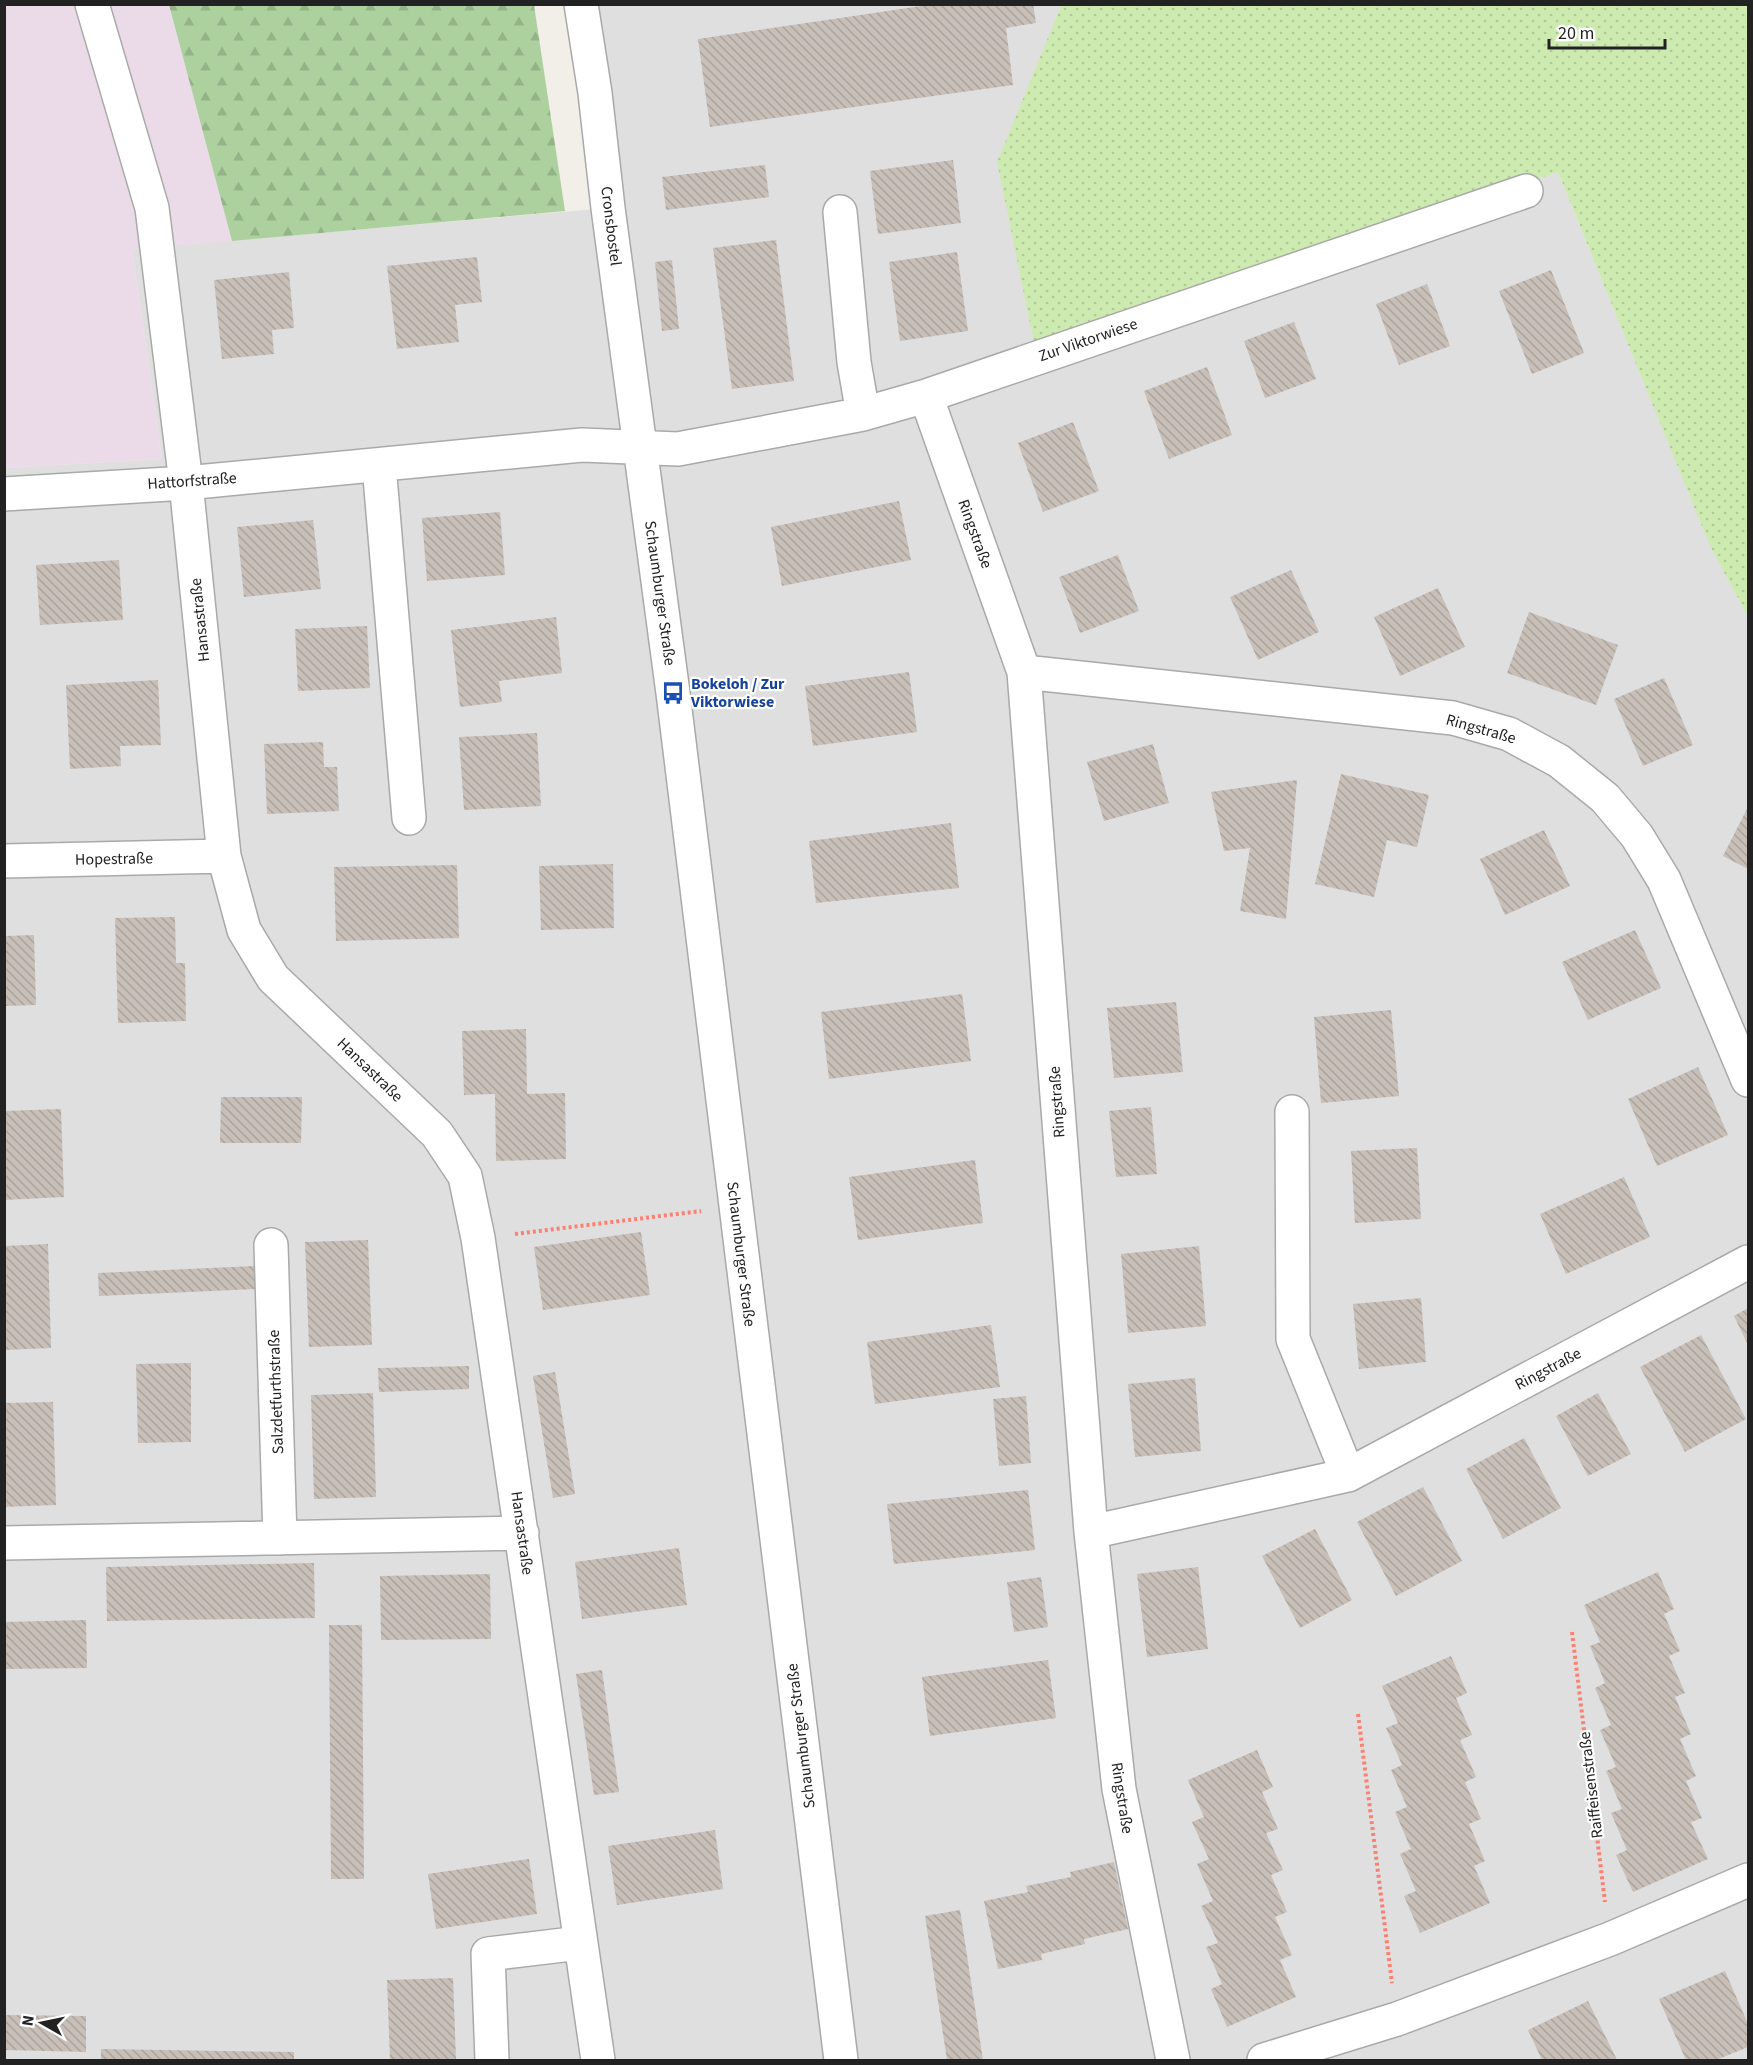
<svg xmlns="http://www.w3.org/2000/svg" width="1753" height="2065" font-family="'Source Sans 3',sans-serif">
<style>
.residential{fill:#e0dfdf}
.industrial{fill:#ebdbe8}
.grass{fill:url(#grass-dots)}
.forest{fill:url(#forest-firs)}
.building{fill:url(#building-back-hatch)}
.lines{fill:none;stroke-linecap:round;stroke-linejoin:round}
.minor-casing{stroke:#a9a9a9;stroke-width:36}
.path{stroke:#fa8072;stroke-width:4;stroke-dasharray:3 3;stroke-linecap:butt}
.minor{stroke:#fff;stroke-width:33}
.labels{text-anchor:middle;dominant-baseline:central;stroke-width:4.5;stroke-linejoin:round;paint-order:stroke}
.street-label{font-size:16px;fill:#222;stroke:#fff}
.transit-label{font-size:16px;font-weight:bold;fill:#164399;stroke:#fff;text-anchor:start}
</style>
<defs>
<pattern id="grass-dots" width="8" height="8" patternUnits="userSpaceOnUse" patternTransform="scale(1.5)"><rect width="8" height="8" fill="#cdebb0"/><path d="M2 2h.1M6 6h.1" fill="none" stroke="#b0c997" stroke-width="1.8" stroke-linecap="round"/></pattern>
<pattern id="forest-firs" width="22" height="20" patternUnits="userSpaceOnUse" patternTransform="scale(1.5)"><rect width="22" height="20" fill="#add19e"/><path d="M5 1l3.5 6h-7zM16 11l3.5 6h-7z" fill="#95b388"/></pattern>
<pattern id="building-back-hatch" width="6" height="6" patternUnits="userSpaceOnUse" patternTransform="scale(1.5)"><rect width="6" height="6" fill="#c7bfb8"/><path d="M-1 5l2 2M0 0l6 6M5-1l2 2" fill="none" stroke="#aba49e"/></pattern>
</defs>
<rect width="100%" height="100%" fill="#f2efe9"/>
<path class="residential" d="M581,5H1061L1035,348L1558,172L1710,545L1748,617V2060H5V468L162,459L132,249L608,208Z"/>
<path class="industrial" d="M5,5H169L232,241L132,249L162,459L5,468Z"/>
<path class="grass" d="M1061,6L1748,5V617L1710,546L1558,172L1035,348L997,162Z"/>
<path class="forest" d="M169,5H534L565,211L232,241Z"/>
<path class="building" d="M935,4H1033L1036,23L1006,28L1013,85L710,127L698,39Z
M953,160L961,223L878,234L870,171Z
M765,165L769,197L666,210L662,177Z
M776,240L794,381L732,389L713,248Z
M957,252L968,331L900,341L889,262Z
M477,257L482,302L455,305L459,342L397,349L387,266Z
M672,260L679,329L662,331L655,262Z
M1551,270L1584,353L1532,374L1499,291Z
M289,272L294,328L272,330L274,354L222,359L214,280Z
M1427,284L1450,346L1399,365L1376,304Z
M1294,322L1316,379L1265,398L1244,341Z
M1207,367L1232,435L1169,459L1144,391Z
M1073,422L1099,491L1043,512L1018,443Z
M899,501L911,560L782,586L771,527Z
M500,512L505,575L427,581L422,518Z
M313,520L321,589L244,597L237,527Z
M1118,555L1139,611L1080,633L1059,577Z
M119,560L123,620L40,625L36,565Z
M1291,570L1319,632L1258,660L1230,597Z
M1438,588L1465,647L1400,676L1374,617Z
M1529,612L1618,645L1596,705L1507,673Z
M556,617L562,673L499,681L502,702L460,707L451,630Z
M367,626L370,688L298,691L295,629Z
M909,672L917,732L813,746L805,686Z
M1664,678L1693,745L1643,766L1614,699Z
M158,680L161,745L120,746L121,766L70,769L66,685Z
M537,733L541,806L464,810L459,737Z
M323,742L324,767H337L339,811L267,814L264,744Z
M1153,744L1169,803L1104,821L1087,762Z
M1341,774L1429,795L1417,847L1387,840L1374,897L1315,884Z
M1297,780L1286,919L1240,911L1250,848L1224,851L1211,792Z
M1748,807V869L1723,856Z
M951,823L959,888L816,903L809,841Z
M1544,830L1570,886L1505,915L1480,859Z
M613,864L614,928L541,930L539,866Z
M457,865L459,938L336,941L334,867Z
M175,917L176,963H185L186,1021L118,1023L115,918Z
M1635,930L1661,988L1588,1020L1562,962Z
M34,935L36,1005L4,1006V936Z
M962,994L971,1061L829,1079L821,1012Z
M1176,1002L1183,1072L1114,1078L1107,1008Z
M1391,1010L1399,1096L1321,1103L1314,1017Z
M526,1029L527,1094L565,1093L566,1159L496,1161L495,1094L464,1095L462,1031Z
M1698,1067L1728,1135L1657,1166L1628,1099Z
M221,1097H302L301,1143H220Z
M1151,1107L1157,1174L1116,1177L1109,1111Z
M61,1109L64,1197L4,1200V1111Z
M1417,1148L1421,1219L1355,1223L1351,1151Z
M975,1160L983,1223L858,1240L849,1177Z
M1624,1177L1650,1237L1566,1274L1540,1214Z
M641,1232L650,1295L543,1310L534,1247Z
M368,1240L372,1345L309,1347L305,1242Z
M48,1244L51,1348L4,1350V1246Z
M1199,1246L1206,1326L1128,1333L1121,1254Z
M255,1266L257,1289L99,1296L98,1273Z
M1421,1298L1426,1362L1359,1369L1353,1304Z
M1748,1308V1345L1734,1316Z
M991,1325L1000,1387L875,1404L867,1342Z
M1701,1335L1746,1419L1685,1452L1640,1367Z
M191,1363V1442L138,1443L136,1364Z
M469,1366V1389L379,1392L378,1368Z
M555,1372L575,1494L553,1498L533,1376Z
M1195,1378L1201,1451L1135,1457L1128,1384Z
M373,1393L376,1497L314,1499L311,1395Z
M1598,1393L1631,1454L1588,1476L1556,1416Z
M1026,1396L1031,1463L999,1466L993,1399Z
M53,1402L56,1505L4,1507V1403Z
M1524,1438L1561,1508L1503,1539L1466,1469Z
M1423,1487L1462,1561L1396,1596L1357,1522Z
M1028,1490L1035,1550L894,1564L887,1504Z
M1315,1529L1352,1600L1300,1628L1262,1556Z
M679,1548L687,1605L582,1619L575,1562Z
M314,1563L315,1618L107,1621L106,1567Z
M1198,1567L1208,1649L1147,1657L1137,1574Z
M1658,1572L1674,1609L1664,1614L1680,1651L1669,1656L1685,1693L1675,1697L1691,1734L1680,1739L1696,1776L1686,1781L1702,1818L1691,1822L1708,1859L1633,1892L1616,1855L1627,1850L1611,1813L1622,1809L1606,1771L1616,1767L1600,1730L1611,1725L1595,1688L1605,1683L1590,1646L1600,1642L1584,1605Z
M490,1574L491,1639L381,1640L380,1576Z
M1041,1577L1048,1627L1014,1632L1007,1582Z
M86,1620L87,1668L4,1669V1622Z
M329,1625H362L364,1879H331Z
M1451,1656L1467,1693L1456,1698L1472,1735L1460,1740L1476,1777L1465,1782L1481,1819L1469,1824L1485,1861L1474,1866L1490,1903L1420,1933L1404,1896L1416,1891L1400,1854L1411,1849L1395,1812L1407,1807L1391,1770L1402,1765L1386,1728L1398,1723L1382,1686Z
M1048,1660L1056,1718L930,1736L922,1677Z
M602,1670L619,1792L594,1795L576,1674Z
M1257,1750L1273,1787L1262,1792L1278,1829L1266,1833L1283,1870L1271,1875L1287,1912L1275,1917L1292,1955L1280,1960L1296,1997L1227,2027L1211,1989L1222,1984L1206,1947L1218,1943L1201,1906L1213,1901L1197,1864L1209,1859L1192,1822L1204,1817L1188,1780Z
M715,1830L723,1889L617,1905L608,1846Z
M529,1859L537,1914L436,1929L428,1874Z
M1114,1862L1128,1929L1084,1939L1085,1944L1041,1954L1042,1960L998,1969L984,1901L1028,1892L1026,1886L1071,1877L1070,1872Z
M960,1910L983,2060H947L925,1916Z
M1725,1971L1748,2024V2047L1716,2060H1686L1659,1999Z
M453,1978L456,2060H390L387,1980Z
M1588,2001L1617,2060H1542L1528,2030Z
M4,2015L86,2016V2052L4,2050Z
M101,2049L294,2052V2060H101Z"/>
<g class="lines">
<g class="minor-casing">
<path id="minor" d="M92,4L152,208L186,483L224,856L244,930L273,978L437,1134L465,1176L478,1238L598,2060
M581,4L595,93L608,208L673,693L841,2060
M840,212L854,362L863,414
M926,396L1024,672L1453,718L1509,734L1559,761L1605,798L1637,836L1664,880L1748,1080
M379,465L409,818
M4,494L186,483L582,445L678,449L863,414L926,396L1526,191
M1024,672L1091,1532L1119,1789L1173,2060
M4,861L224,856
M1292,1112L1293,1339L1348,1475
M271,1245L280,1538
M1091,1532L1348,1475L1748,1262
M4,1543L522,1533
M492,2060L488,1954L580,1943
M1264,2060L1397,2019L1610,1939L1748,1880"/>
</g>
<path class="path" d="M515,1234L701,1211
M1572,1632L1605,1902
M1358,1714L1392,1983"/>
<use href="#minor" class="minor"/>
</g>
<defs>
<g id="bus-bare" transform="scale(1.8)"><path d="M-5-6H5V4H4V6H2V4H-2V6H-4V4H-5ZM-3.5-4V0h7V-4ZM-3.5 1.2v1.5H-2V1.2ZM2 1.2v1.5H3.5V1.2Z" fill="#1a4fb4" stroke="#fff" stroke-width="2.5" paint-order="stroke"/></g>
</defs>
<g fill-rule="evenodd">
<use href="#bus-bare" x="673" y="693"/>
</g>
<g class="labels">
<g class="street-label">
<text transform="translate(611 226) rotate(83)">Cronsbostel</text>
<text transform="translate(1088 340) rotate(-19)">Zur Viktorwiese</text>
<text transform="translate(192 481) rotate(-4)">Hattorfstraße</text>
<text transform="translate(975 534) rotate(70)">Ringstraße</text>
<text transform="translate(660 593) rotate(82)">Schaumburger Straße</text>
<text transform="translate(200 620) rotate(-96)">Hansastraße</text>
<text transform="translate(1481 729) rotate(16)">Ringstraße</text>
<text transform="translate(114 859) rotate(-1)">Hopestraße</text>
<text transform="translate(370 1070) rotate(44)">Hansastraße</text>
<text transform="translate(1057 1102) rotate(-94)">Ringstraße</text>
<text transform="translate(741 1254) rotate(83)">Schaumburger Straße</text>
<text transform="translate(1548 1369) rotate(-28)">Ringstraße</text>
<text transform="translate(276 1392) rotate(-92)">Salzdetfurthstraße</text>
<text transform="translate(522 1533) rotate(82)">Hansastraße</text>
<text transform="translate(801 1736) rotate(-97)">Schaumburger Straße</text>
<text transform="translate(1591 1785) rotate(-97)">Raiffeisenstraße</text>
<text transform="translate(1122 1798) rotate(81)">Ringstraße</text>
</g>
<g class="transit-label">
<text x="691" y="684">Bokeloh / Zur<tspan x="691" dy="18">Viktorwiese</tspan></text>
</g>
</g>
<rect width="1753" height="2065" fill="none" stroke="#222222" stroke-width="12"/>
<g transform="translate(42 2023) rotate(279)" stroke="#ffffff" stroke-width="4.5" paint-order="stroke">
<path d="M0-4.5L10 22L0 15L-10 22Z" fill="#222222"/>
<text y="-9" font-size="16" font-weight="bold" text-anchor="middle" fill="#222222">N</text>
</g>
<path d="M1549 39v9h116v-9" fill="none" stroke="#222222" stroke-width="3"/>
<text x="1558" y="39" font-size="18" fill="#222222" stroke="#ffffff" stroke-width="4.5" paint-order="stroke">20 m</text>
</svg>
